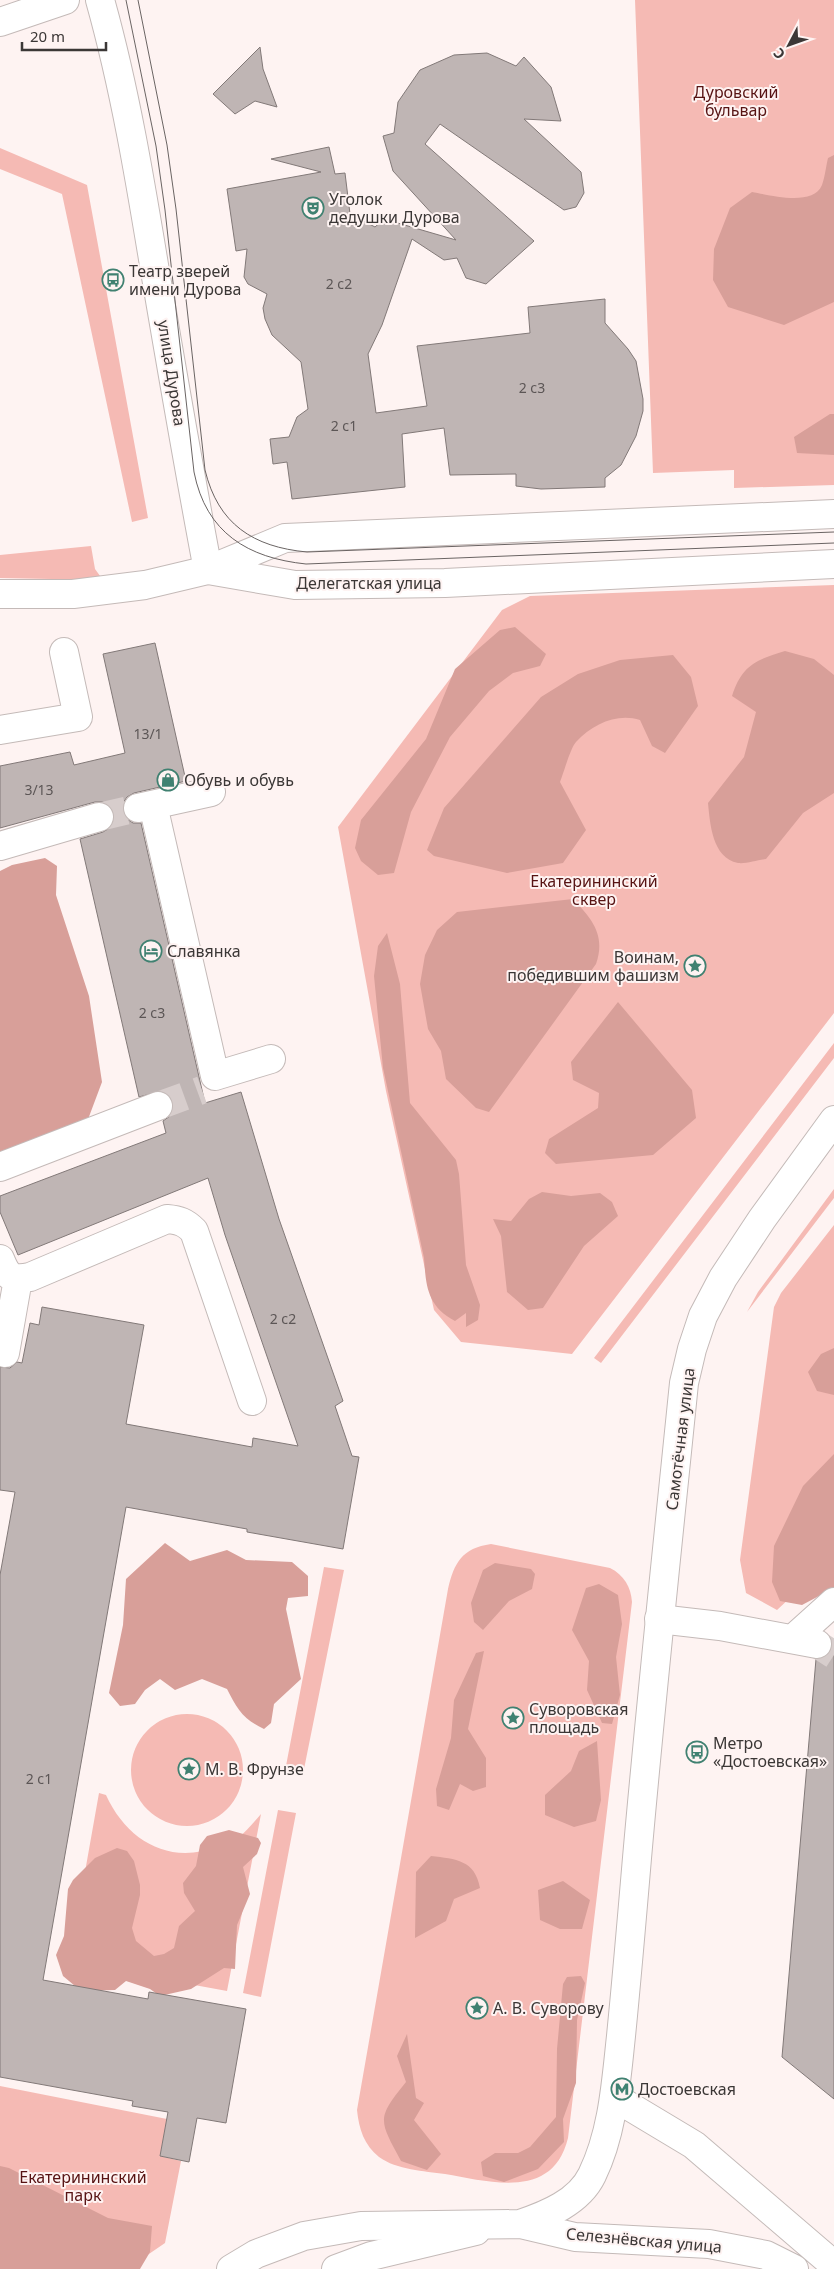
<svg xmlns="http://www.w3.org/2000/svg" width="834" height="2269" font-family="'Noto Sans',sans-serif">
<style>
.green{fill:#f5bab4}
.forest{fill:#d89f99}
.building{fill:#bfb5b4;stroke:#827978}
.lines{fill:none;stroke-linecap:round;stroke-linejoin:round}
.minor-tunnel{stroke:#d7cdcc;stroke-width:28;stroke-dasharray:28 14;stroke-linecap:butt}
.minor-casing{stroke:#c4bab8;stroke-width:30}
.major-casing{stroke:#c4bab8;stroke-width:30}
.minor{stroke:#fff;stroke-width:28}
.major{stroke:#fff;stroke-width:28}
.tram{stroke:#6a6463;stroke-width:1}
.labels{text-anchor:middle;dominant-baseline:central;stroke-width:4;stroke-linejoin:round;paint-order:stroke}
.number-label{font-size:14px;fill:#5c5656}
.park-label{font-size:16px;fill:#571313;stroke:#fef3f2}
.poi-label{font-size:16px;fill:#3b3736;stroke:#fef3f2;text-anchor:start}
.street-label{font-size:16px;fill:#3b3736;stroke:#fef3f2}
</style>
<rect width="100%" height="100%" fill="#fef3f2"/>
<path class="green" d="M635,0H834V485L734,488V470L653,473Z
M0,148L87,185L148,518L132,522L62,194L0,169Z
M91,546L95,569L103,580L0,578V555Z
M834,585V1013L572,1354L461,1342L434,1310L386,1091L338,827L502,610L530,596Z
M834,1043V1058L601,1363L594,1358Z
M834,1189V1198L747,1312L758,1292Z
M834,1225V1557L777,1610L746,1593L740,1560L774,1307L781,1293Z
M491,1544L610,1568C624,1575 631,1587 632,1602L568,2138C553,2200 491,2182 445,2174C424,2171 397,2170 379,2157C364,2145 359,2129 357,2110L448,1589C454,1563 462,1548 491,1544Z
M324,1567L344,1570L303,1774L285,1771Z
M131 1770a56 56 0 1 1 112 0a56 56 0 1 1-112 0Z
M99,1793L106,1795C127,1841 170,1866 219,1846C225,1844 232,1842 237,1839C246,1832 254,1822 261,1814L227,1991L69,1962Z
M278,1810L296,1813L261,1997L243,1993Z
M0,2086L167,2119L160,2156L181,2161L165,2243L127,2269H0Z"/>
<path class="forest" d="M834,155V302L784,325L728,307L713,280L714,249L730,208L752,192C770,195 813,207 822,185C825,177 826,166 828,158Z
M830,414H834V455L797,453L794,437Z
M515,627L546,654L540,666L513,673L489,691L450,737L411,812L394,873L378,875L361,861L355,848L361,820L426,739L455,669L500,630Z
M785,651L814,659L834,675V793L803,813L766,859C758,860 746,864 738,863C712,858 710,823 708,803L744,757L756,712L732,696C742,665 756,660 785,651Z
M673,655L691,677L698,706L665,753L652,746L640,720C617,713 593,724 576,742C570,749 564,772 560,782L586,830L563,863L507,873L434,856L427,850L444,808L541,697L578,674L620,660Z
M45,858L57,866L56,895L89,996L102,1082L87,1122L0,1159V871L12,865Z
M573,899C592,919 606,935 596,964L489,1112L476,1108L446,1079L441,1051L428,1029L420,984L425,955L437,930L457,912Z
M387,933L400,984L410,1103L456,1160L459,1174L466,1265L480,1305L478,1320L466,1327V1313L455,1321C427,1306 426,1286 424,1258L383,1068L374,976L378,946Z
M618,1002L692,1090L696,1118L653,1155L556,1164L545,1153L549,1139L598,1108L599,1093L573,1080L571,1062Z
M542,1192L571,1196L600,1193L612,1202L618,1216L584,1246L543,1308L528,1310L507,1292L501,1236L493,1219L511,1221L529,1199Z
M834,1348V1395L817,1391L808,1372L821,1354Z
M834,1454V1588L802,1605L780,1601L772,1582L774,1546L803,1486Z
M165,1543L190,1561L227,1550L246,1560L292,1562L308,1576V1596L288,1598L286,1609L301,1679L274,1704L271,1723L264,1729C243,1719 237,1709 227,1689L202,1679L175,1690L160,1679L145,1690L135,1704L120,1706L109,1693L123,1625L126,1579Z
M495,1563L531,1569L535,1574L532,1589L509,1601L483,1630L474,1622L471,1603L483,1570Z
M599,1584L618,1595L622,1624L616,1657L620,1695L612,1724L602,1723L587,1690L589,1661L572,1630L586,1588Z
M484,1651L468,1729L486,1758V1787L473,1791L460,1784L449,1810L437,1806L436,1789L451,1738L454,1700L476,1653Z
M597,1741L601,1800L596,1821L574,1827L545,1815V1795L571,1771L579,1751Z
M229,1830L258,1838L261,1843L257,1854L243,1867L250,1894L237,1925L235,1969L224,1968L191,1989L160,1996L150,1989L126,1981L115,1990L81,1991L63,1976L56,1955L64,1936L68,1889L73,1880L95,1858L117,1848L127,1851L134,1861L140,1885V1895L132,1928L136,1941L154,1956L164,1954L174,1948L179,1926L195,1911L184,1893L183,1883L196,1866L200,1845L207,1836Z
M431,1856C456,1859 475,1860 480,1888L454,1899L446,1921L415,1938L416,1872Z
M563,1881L590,1900L582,1929H560L540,1920L538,1890Z
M581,1976L585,1983L577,2020L576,2083L563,2119L564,2142L538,2169L504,2182L483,2176L481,2162L495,2153H518L530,2147L556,2117L557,2049L563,1984L567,1977Z
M407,2034L416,2098L424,2103L414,2120L441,2154L427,2170L401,2161C379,2120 376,2119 406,2082L397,2056Z
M0,2166L9,2168L108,2218L152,2226L150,2252L140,2269H0Z"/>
<path class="building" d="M260,47L263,69L277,107L255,101L235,114L213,94Z
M487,53L516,66L524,57L551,87L561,121L524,119L581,172L584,193L576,207L564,210L440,124L425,144L534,241L486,284L466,278L457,258L444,260L412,239L382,325L368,354L376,413L427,406L417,346L530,333L528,307L605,299V323L628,349L636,361L643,399V411L636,436L621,465L605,478V487L541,489L516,486V474L450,475L444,428L402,434L405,487L292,499L287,462L273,464L270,439L289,437L297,417L308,409L301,362L272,335L265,319L263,308L267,294L248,284L244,277L247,249L236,251L227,189L321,172L271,159L329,147L335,174L345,173L350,214L375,227L384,219L456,240L393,171L383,136L394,133L398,102L420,70L454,55Z
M155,643L186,781L134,793L127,797L123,803V812L127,819L133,823H141L205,1103L241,1092L279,1219L343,1401L335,1406L352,1456L359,1457L343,1549L247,1532V1529L126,1507L43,1980L148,1999L149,1992L246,2009L226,2123L197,2118L189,2162L160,2156L168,2112L132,2106L133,2101L0,2077V1575L15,1492L0,1490V1367L10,1368L17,1362L22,1363L30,1323L39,1325L42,1307L144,1325L126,1424L252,1447L253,1438L298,1446L225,1235L208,1178L18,1255L0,1212V1196L166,1133L163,1121L170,1116L173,1109L172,1100L168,1094L161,1091L139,1097L80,839L103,832L111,827L114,820V813L110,806L103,802H95L0,828V766L70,752L74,765L125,753L103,654Z
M832,1640H834V2099L782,2057L816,1659H823L829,1654L832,1647Z"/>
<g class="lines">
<path class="minor-tunnel" d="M99,817L138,808
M158,1106L202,1090
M817,1644L834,1655"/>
<g class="minor-casing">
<path id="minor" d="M0,594H73L145,585L208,570
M0,730L78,717L64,652
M153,805L215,1076L271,1059
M138,808L211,792
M0,846L99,817
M0,1167L158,1106
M0,1259C7,1276 11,1281 30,1277L167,1219C179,1220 185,1222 194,1231L252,1401
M5,1353L18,1279
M659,1619L720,1626L817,1644
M794,1638L834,1602
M336,2269L371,2256L476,2231"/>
</g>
<g class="major-casing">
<path id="major" d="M100,0C125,89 140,180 155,271C172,371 189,470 208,570
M0,22L65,0
M208,570L285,538L834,514
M208,570L295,585L445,583L834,564
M614,2097L694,2145L834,2265
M520,2224C547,2215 579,2202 592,2175C613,2132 616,2082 621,2036C627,1976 632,1917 637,1858C651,1699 668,1541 684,1383L692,1349L703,1316L723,1278L762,1219L834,1120
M231,2269L256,2254L304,2236L361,2226L520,2224L575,2237L709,2244L766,2255L794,2269"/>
</g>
<use href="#minor" class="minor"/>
<use href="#major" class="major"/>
<path class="tram" d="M126,0L156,146L165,210L194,472C206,533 248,558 306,564L834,543
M138,0L167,145L176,209L205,470C218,524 253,547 307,552L834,532"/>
</g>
<defs>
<g id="theatre-ring" transform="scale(1.125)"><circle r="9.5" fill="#fef3f2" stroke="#408171" stroke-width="1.5"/><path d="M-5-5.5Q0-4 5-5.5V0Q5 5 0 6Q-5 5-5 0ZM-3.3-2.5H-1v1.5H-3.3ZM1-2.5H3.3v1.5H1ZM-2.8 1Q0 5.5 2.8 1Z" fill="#408171"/></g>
<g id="bus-ring" transform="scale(1.125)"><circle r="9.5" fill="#fef3f2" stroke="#408171" stroke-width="1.5"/><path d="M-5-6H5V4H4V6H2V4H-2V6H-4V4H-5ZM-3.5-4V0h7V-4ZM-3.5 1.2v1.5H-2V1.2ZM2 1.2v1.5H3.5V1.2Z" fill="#408171"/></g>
<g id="shop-ring" transform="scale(1.125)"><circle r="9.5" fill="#fef3f2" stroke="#408171" stroke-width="1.5"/><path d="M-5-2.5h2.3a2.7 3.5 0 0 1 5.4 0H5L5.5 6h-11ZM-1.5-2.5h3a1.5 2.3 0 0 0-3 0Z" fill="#408171"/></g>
<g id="hotel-ring" transform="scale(1.125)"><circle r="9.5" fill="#fef3f2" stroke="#408171" stroke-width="1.5"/><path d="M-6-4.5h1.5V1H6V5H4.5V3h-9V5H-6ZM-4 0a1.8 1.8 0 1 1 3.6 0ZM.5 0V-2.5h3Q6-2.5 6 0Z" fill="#408171"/></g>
<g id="sight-ring" transform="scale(1.125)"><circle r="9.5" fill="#fef3f2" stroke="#408171" stroke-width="1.5"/><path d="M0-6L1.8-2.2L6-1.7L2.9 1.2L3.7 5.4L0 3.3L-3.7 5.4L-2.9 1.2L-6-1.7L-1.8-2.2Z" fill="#408171"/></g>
<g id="metro-ring" transform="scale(1.125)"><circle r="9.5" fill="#fef3f2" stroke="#408171" stroke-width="1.5"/><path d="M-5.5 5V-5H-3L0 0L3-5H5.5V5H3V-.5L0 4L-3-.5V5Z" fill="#408171"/></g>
</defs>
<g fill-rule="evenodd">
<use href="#theatre-ring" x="313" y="208"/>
<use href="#bus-ring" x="113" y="280"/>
<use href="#shop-ring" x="168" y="780"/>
<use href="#hotel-ring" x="151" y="951"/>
<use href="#sight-ring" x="695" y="966"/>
<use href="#sight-ring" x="513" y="1718"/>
<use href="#bus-ring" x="697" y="1752"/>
<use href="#sight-ring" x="189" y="1769"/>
<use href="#sight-ring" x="477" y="2008"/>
<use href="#metro-ring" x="622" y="2089"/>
</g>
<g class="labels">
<g class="number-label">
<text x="339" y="283">2 с2</text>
<text x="532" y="387">2 с3</text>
<text x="344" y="425">2 с1</text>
<text x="148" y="733">13/1</text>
<text x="39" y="789">3/13</text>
<text x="152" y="1012">2 с3</text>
<text x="283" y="1318">2 с2</text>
<text x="39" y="1778">2 с1</text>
</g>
<g class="park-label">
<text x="736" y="92">Дуровский<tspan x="736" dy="18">бульвар</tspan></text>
<text x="594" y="881">Екатерининский<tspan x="594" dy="18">сквер</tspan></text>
<text x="83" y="2177">Екатерининский<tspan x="83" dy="18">парк</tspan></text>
</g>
<g class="poi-label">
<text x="329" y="199">Уголок<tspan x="329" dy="18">дедушки Дурова</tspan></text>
<text x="129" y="271">Театр зверей<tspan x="129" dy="18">имени Дурова</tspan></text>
<text x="184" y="780">Обувь и обувь</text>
<text x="167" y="951">Славянка</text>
<text x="679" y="957" text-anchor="end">Воинам,<tspan x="679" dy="18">победившим фашизм</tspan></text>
<text x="529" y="1709">Суворовская<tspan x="529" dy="18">площадь</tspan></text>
<text x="713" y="1743">Метро<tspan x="713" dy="18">«Достоевская»</tspan></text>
<text x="205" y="1769">М. В. Фрунзе</text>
<text x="493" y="2008">А. В. Суворову</text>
<text x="638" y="2089">Достоевская</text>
</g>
<g class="street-label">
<text transform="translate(172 373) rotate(81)">улица Дурова</text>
<text x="369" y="583">Делегатская улица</text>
<text transform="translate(680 1439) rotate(-83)">Самотёчная улица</text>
<text transform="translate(644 2240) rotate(5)">Селезнёвская улица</text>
</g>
</g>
<g transform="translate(789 45) rotate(229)" stroke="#fef3f2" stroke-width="4" paint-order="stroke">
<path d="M0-4L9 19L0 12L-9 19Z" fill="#3b3736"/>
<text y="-8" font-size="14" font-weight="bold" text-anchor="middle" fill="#3b3736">С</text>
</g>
<path d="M22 42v8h84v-8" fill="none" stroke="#3b3736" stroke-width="2.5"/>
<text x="30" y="42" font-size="15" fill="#3b3736" stroke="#fef3f2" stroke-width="4" paint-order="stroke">20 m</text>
</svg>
